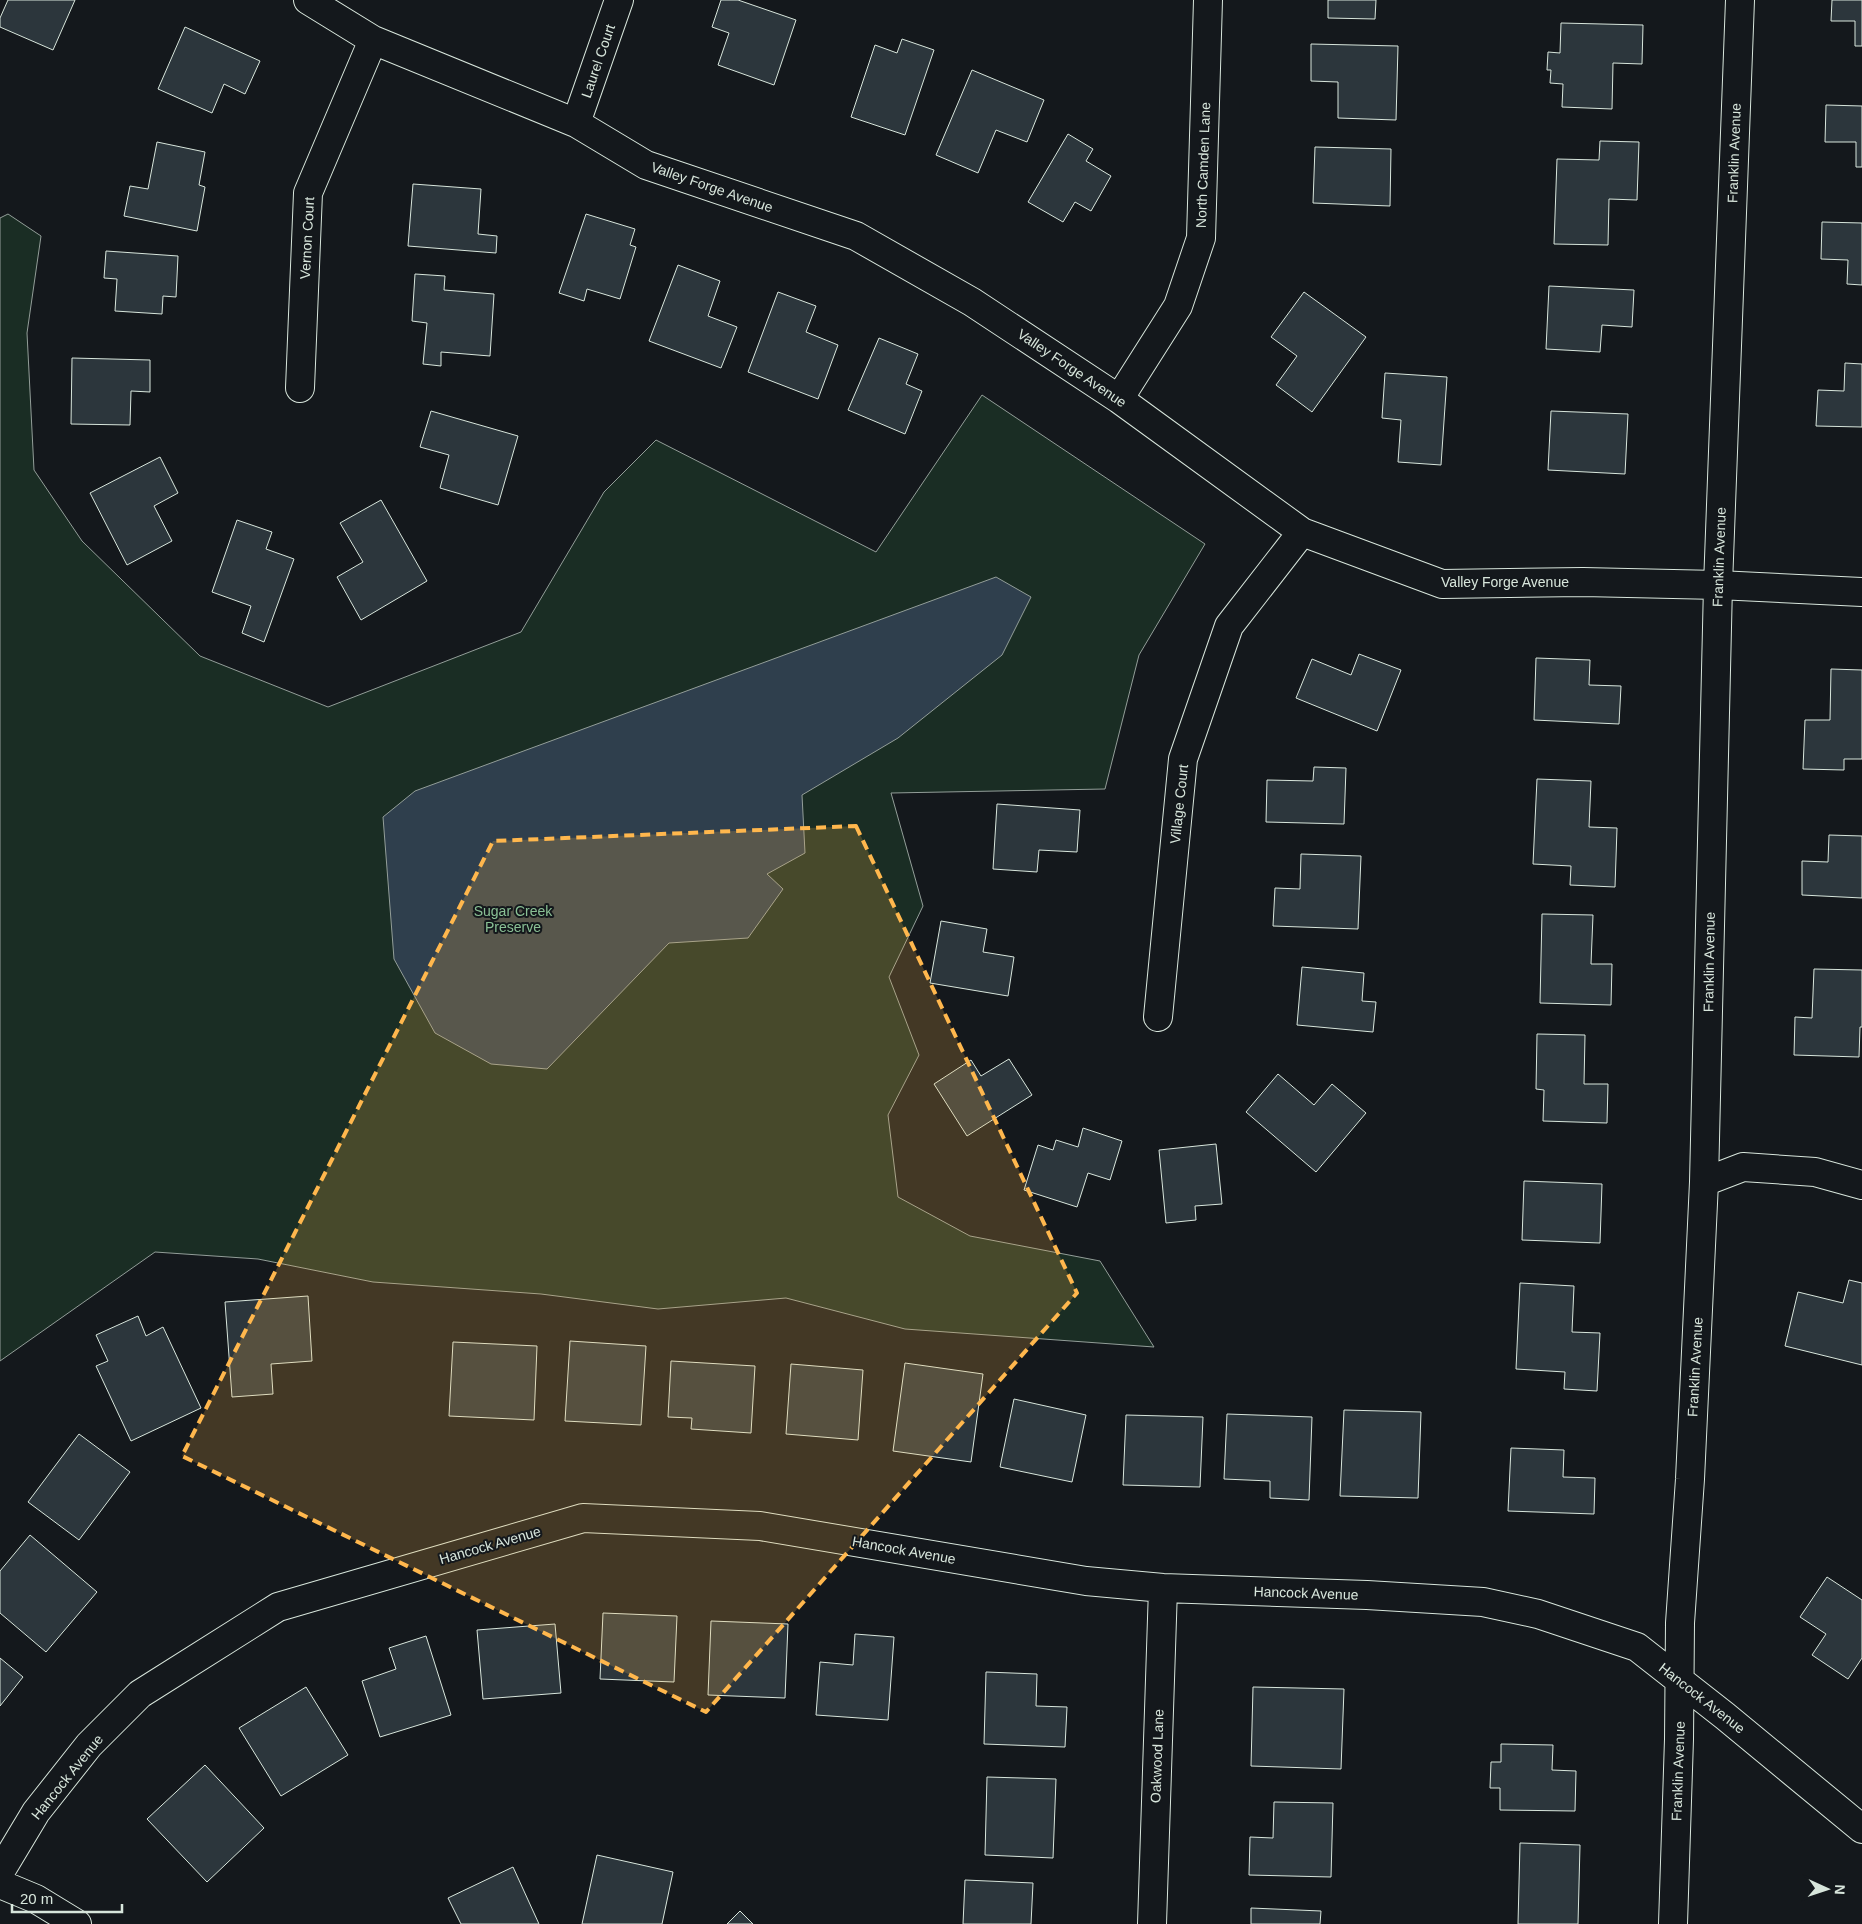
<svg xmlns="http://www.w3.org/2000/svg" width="1862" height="1924" font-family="Arial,sans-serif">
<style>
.green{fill:#1a2d24;stroke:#939e99}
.water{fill:#2f3f4d;stroke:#939e99}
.building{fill:#2c363c;stroke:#d8e6dc}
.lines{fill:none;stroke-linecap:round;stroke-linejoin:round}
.minor-casing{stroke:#d8e6dc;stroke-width:30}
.minor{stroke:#14181c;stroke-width:28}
.marked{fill:#ffb74d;fill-opacity:0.2;stroke:#ffb74d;stroke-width:4;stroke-dasharray:10 6;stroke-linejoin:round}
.labels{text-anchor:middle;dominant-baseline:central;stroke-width:4;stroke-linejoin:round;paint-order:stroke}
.street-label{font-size:14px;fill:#d8e6dc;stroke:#14181c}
.park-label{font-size:14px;fill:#8ac095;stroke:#14181c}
</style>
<rect width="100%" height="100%" fill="#14181c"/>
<path class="green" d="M8,214L41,236L27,333L34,470L82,541L200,656L328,707L521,632L604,492L656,440L876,552L982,395L1205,544L1139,655L1105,789L891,793L923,906L889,977L919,1055L888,1115L898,1197L970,1236L1100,1261L1154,1347L905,1329L786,1298L658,1309L541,1294L373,1282L258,1259L155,1252L0,1361V218Z"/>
<path class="water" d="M996,577L1031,597L1002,655L898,738L802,795L805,853L767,874L783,889L748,938L669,943L547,1069L491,1064L435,1033L394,959L383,817L415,791Z"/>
<path class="building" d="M8,0H75L53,50L0,27V18Z
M721,0H738L796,20L774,85L718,65L729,33L712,27Z
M1328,0H1376L1375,19L1328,18Z
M1832,0H1862V46H1855V21H1831Z
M1561,23L1643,25L1642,64L1613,63L1612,109L1562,107L1563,84L1550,83L1551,70H1547L1548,52L1560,53Z
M185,27L260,61L245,94L224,84L212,113L158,89Z
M902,39L934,50L905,135L851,117L875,45L897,53Z
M1311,44L1398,46L1396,120L1338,118V82L1311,81Z
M972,70L1044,100L1027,142L996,130L978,173L936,155Z
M1826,105L1862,106V167H1856V142H1825Z
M1068,134L1093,149L1086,161L1111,176L1091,211L1075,202L1063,222L1028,202Z
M1600,141L1639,142L1637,200L1609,199L1608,245L1554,244L1557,159L1599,160Z
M157,142L205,152L199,185L205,187L197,231L124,216L130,186L148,189Z
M1315,147L1391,149L1390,206L1313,203Z
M413,184L481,189L478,234L497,236L496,253L408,246Z
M586,214L635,229L630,245L636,247L620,299L587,289L584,301L559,293Z
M1822,222L1862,223V285L1847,284L1848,260L1821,259Z
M106,251L178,256L176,297L163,296L162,314L115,311L117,279L104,278Z
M678,265L720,281L708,316L737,327L721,368L649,341Z
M415,274L445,276L444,290L494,294L490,356L441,352V366L423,364L427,323L412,321Z
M1549,286L1634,290L1632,327L1602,325L1600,352L1546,349Z
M778,292L816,306L806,332L838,345L818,399L748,372Z
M1304,292L1366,337L1312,412L1276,385L1297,356L1271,337Z
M879,338L918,354L906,384L922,391L905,434L848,410Z
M72,358L150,360V392L131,391L130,425L71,424Z
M1845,363L1862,364V427L1816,426L1818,390L1844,391Z
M1385,373L1447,377L1441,465L1398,462L1401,420L1382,418Z
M431,411L518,436L498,505L440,488L449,455L420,447Z
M1551,411L1628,414L1625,474L1548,470Z
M160,457L178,493L154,506L172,541L127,565L90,493Z
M381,500L427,581L361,620L337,577L363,562L340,523Z
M237,520L272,532L266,549L294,559L264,642L242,633L251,606L212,592Z
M1359,654L1401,670L1377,731L1296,698L1312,659L1351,675Z
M1536,658L1590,660L1589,685L1621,686L1619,724L1534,720Z
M1831,669L1862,670V759H1844V770L1803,769L1805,720H1830Z
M1314,767L1346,768L1344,824L1266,822L1267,780L1313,781Z
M1537,779L1591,781L1589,827L1617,828L1615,887L1570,885L1571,866L1533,864Z
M997,804L1080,810L1077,852L1039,850L1037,872L993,869Z
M1829,835L1862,836V898L1802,895V861L1828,862Z
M1301,854L1361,856L1358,929L1273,926L1275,888L1300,889Z
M1542,914L1593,915L1591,964H1612L1611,1005L1540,1003Z
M941,921L987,929L983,952L1014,957L1008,996L930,983Z
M1302,967L1364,973L1362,1001L1376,1002L1373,1032L1297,1025Z
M1814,969L1862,970V1027H1860L1859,1057L1794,1055L1795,1017L1812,1018Z
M1537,1034L1585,1035L1584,1084H1608L1607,1123L1543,1121L1544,1090L1536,1089Z
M1009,1059L1032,1095L967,1136L934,1084L971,1060L981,1076Z
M1278,1074L1314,1105L1332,1084L1366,1113L1316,1172L1246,1112Z
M1083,1128L1122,1141L1110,1180L1088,1173L1077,1207L1024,1190L1038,1145L1053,1150L1056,1140L1078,1147Z
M1216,1144L1222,1204L1195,1206L1196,1220L1166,1223L1159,1150Z
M1524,1181L1602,1184L1600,1243L1522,1240Z
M1849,1280L1862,1283V1365L1785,1346L1798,1292L1843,1303Z
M1520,1283L1574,1286L1572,1332L1600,1333L1597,1391L1564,1389L1565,1372L1516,1369Z
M308,1296L312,1361L271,1364L273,1394L232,1397L225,1302Z
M138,1316L146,1336L163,1327L201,1408L131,1441L96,1366L108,1361L96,1335Z
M570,1341L646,1346L641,1425L565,1421Z
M453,1342L537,1346L534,1420L449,1416Z
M671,1361L755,1366L751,1433L691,1429L692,1418L668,1417Z
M905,1363L983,1374L971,1462L893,1451Z
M791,1364L863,1370L858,1440L786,1434Z
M1014,1399L1086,1415L1072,1482L1000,1467Z
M1344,1410L1421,1412L1418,1498L1340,1496Z
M1227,1414L1312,1417L1309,1500L1270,1498V1481L1224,1479Z
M1126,1415L1203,1417L1200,1487L1123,1485Z
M79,1434L130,1472L79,1540L28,1502Z
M1511,1448L1564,1450L1563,1477L1595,1478L1594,1514L1508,1511Z
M30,1535L97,1592L46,1652L0,1613V1571Z
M1827,1577L1862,1600V1658L1848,1679L1812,1655L1826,1634L1800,1617Z
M603,1613L677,1616L674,1682L600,1679Z
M711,1621L788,1624L785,1698L708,1695Z
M555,1624L561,1693L483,1699L477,1630Z
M855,1634L894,1637L888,1720L816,1715L820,1662L853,1665Z
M426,1636L451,1715L380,1737L362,1681L396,1669L389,1648Z
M0,1658L23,1677L0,1706Z
M986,1672L1037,1674L1036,1706L1067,1707L1065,1747L984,1744Z
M306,1687L348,1755L281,1796L239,1728Z
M1253,1687L1344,1689L1341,1769L1251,1766Z
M1501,1744L1553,1745L1552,1770L1576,1771L1575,1811L1500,1810V1788H1490L1491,1762H1501Z
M205,1765L264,1828L207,1882L147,1819Z
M987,1777L1056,1779L1053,1858L985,1855Z
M1274,1802L1333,1803L1331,1877L1249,1875L1250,1837L1273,1838Z
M1520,1843L1580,1845L1578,1924H1518Z
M597,1855L673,1872L662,1924H582Z
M513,1867L539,1924H461L448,1898Z
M965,1880L1033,1883L1031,1924H963Z
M1251,1908L1321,1911L1320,1924H1251Z
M740,1911L753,1924H727Z"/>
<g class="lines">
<g class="minor-casing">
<path id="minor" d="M308,0L373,40L576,123L646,165L856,236L972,302L1119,399L1302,532L1442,584L1583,582L1718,585L1862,592
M576,123L619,0
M300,388L308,193L373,40
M1119,399L1178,306L1201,238L1208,0
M1158,1017L1183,759L1229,626L1302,532
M1704,1182L1743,1167L1815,1172L1862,1185
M0,1872L36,1812L89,1745L140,1694L278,1607L583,1518L760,1526L1086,1581L1163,1588L1367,1595L1483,1602L1538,1614L1637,1647L1725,1716L1862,1829
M0,1884L36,1899L77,1924
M1152,1924L1163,1588
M1673,1924L1679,1739L1680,1623L1690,1479L1704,1182L1718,585L1740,0"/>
</g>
<use href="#minor" class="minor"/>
</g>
<path class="marked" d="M856,826L1077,1293L706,1712L182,1456L493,841Z"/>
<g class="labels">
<g class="street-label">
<text transform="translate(598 61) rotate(-71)">Laurel Court</text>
<text transform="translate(1734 153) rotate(-88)">Franklin Avenue</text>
<text transform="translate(1203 165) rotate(-88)">North Camden Lane</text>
<text transform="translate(712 187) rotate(19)">Valley Forge Avenue</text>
<text transform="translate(307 238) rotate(-87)">Vernon Court</text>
<text transform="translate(1072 368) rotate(34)">Valley Forge Avenue</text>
<text transform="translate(1719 557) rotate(-88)">Franklin Avenue</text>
<text x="1505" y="582">Valley Forge Avenue</text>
<text transform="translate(1179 804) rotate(-84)">Village Court</text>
<text transform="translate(1709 962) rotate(-89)">Franklin Avenue</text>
<text transform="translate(1695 1367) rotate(-87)">Franklin Avenue</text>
<text transform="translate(490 1545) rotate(-16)">Hancock Avenue</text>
<text transform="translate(904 1550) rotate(10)">Hancock Avenue</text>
<text transform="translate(1306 1593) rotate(2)">Hancock Avenue</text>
<text transform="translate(1702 1698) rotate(38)">Hancock Avenue</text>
<text transform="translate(1157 1756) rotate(-88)">Oakwood Lane</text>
<text transform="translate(1678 1771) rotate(-88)">Franklin Avenue</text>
<text transform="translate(67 1777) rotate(-51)">Hancock Avenue</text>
</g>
<g class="park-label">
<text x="513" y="911">Sugar Creek<tspan x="513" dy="16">Preserve</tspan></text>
</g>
</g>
<g transform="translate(1827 1889) rotate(93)" stroke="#14181c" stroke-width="4" paint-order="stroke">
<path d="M0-4L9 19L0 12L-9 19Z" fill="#d8e6dc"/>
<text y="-8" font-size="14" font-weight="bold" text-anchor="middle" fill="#d8e6dc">N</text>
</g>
<path d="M12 1904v8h110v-8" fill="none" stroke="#d8e6dc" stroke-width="2.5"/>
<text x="20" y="1904" font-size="15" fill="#d8e6dc" stroke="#14181c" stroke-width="4" paint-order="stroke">20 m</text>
</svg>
